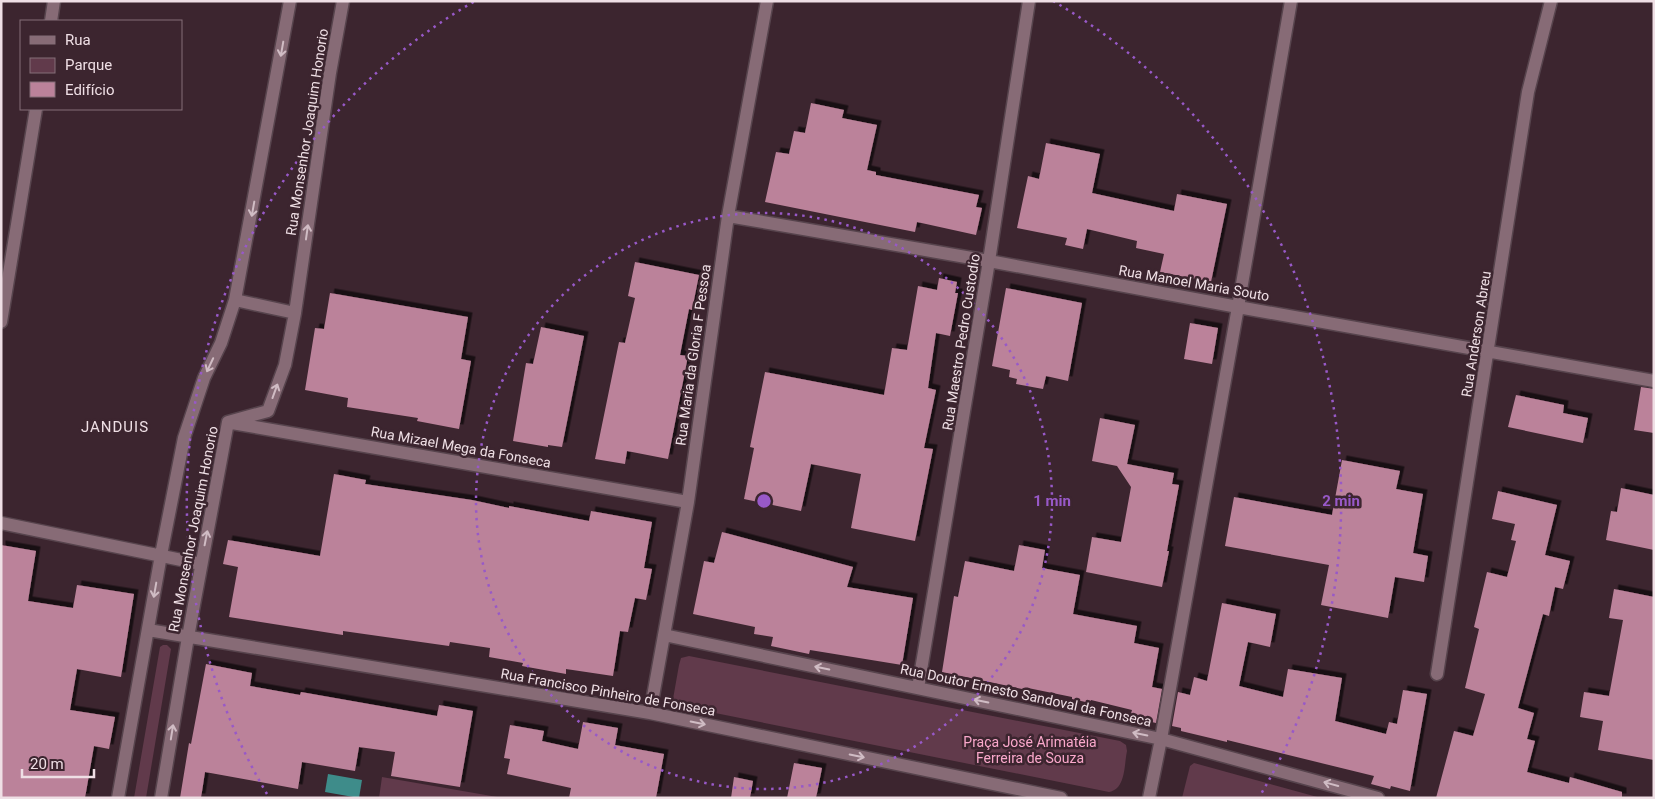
<svg xmlns="http://www.w3.org/2000/svg" width="1655" height="799" font-family="Roboto,sans-serif">
<style>
.green{fill:#613a4b}
.water{fill:#3e8c8a}
.building{fill:#bb829a;filter:url(#shadow)}
.lines{fill:none;stroke-linecap:round;stroke-linejoin:round}
.street-casing{stroke:#57444d;stroke-width:15}
.street{stroke:#876b76;stroke-width:12}
.oneway{stroke:#d0bcc4}
.ring{fill:none;stroke:#9859c8;stroke-width:2.5;stroke-dasharray:2.5 5}
.labels{text-anchor:middle;dominant-baseline:central;stroke-width:5;stroke-linejoin:round;paint-order:stroke}
.street-label{font-size:14px;fill:#efdfe5;stroke:#3c252f}
.park-label{font-size:14px;fill:#faa8cb;stroke:#3c252f}
.neighbourhood-label{font-size:15px;letter-spacing:1px;fill:#efdfe5;stroke:#3c252f}
.centre{fill:#9859c8;stroke:#3c252f;stroke-width:2.5}
.ring-label{font-size:15px;text-anchor:middle;font-weight:bold;fill:#9859c8;stroke:#3c252f;stroke-width:5;stroke-linejoin:round;paint-order:stroke}
</style>
<defs>
<filter id="shadow"><feDropShadow dx="4.5" dy="-4.5" stdDeviation="0" flood-color="#0009"/></filter>
</defs>
<rect width="100%" height="100%" fill="#3c252f"/>
<path class="green" d="M163,645H167L171,649L146,798H134L160,647Z
M689,656L1120,741L1126,745L1127,751C1124,765 1126,789 1109,792L680,706L675,704L673,699L679,665L681,658Z
M1194,763L1321,798H1182L1190,766Z
M382,777L503,798H379Z"/>
<path class="water" d="M328,774L362,780L359,798L325,792Z"/>
<path class="building" d="M811,103L844,110L842,118L877,125L867,170L876,172V175L979,195L976,207L982,208L976,235L917,222L915,232L765,202L776,152L789,154L794,131L805,133Z
M1046,143L1100,154L1092,193L1174,211L1177,194L1227,204L1211,282L1160,272L1164,254L1136,248L1137,241L1087,229L1083,249L1065,245L1067,238L1017,228L1028,176L1039,179Z
M635,262L699,275L692,310L689,309L680,355L688,356L668,459L627,451L625,464L595,459L619,342L625,343L635,298L628,296Z
M939,278L957,282L955,293H958L950,336L936,333L928,388L936,390L924,448L933,449L915,541L851,528L861,474L811,464L801,511L744,499L754,448L750,447L765,372L884,395L892,348L907,350L918,286L937,290Z
M1006,288L1082,303L1068,381L1046,376L1043,389L1016,384L1017,379L1009,377L1010,370L992,366Z
M330,293L468,317L461,359L471,361L459,429L417,421L418,418L347,407L348,398L305,390L315,328L324,329Z
M1190,323L1218,328L1212,364L1184,359Z
M541,327L584,336L562,447L548,445V447L513,441L526,363L533,364Z
M1641,387L1654,389V433L1634,430Z
M1516,395L1564,405L1563,413L1588,418L1583,443L1508,427Z
M1100,418L1135,425L1127,464L1174,473L1172,484L1179,485L1167,551H1169L1162,587L1086,572L1092,537L1121,542L1131,487L1117,466L1092,461Z
M1342,460L1400,471L1396,489L1423,494L1413,553L1428,556L1424,582L1395,577L1388,618L1321,605L1329,565L1225,546L1234,497L1332,515Z
M334,474L366,480L365,484L472,500L509,508V506L589,521L591,511L652,522L644,568L652,569L646,600L635,598L628,632L620,631L613,676L566,669V674L522,666L523,663L489,657L490,648L450,642L449,646L343,631V635L229,617L238,567L223,564L228,540L320,556Z
M1621,488L1654,495V550L1606,540L1611,511L1617,512Z
M1498,491L1557,505L1545,555L1570,561L1563,589L1555,587L1549,616L1543,614L1518,708L1534,713L1527,739L1535,741L1527,772L1569,783L1570,777L1622,792V798H1436L1454,731L1473,736L1485,694L1465,688L1479,629L1474,627L1487,572L1507,577L1516,541L1511,540L1515,524L1492,519Z
M722,532L853,567L847,587L913,598L902,665L810,650L809,654L771,646L773,637L754,634L755,627L693,614L704,561L714,563Z
M1,545L36,551L28,601L73,608L77,585L134,594L121,677L77,669L70,710L115,717L109,749L94,746L85,798H1Z
M1019,545L1045,550L1042,568L1080,575L1073,614L1137,626L1134,643L1159,648L1152,687L1162,689L1156,723L1130,717L1132,710L1091,700L1090,703L1072,699V697L1028,688L1027,690L942,672L954,596L958,597L965,561L1014,571Z
M1614,589L1654,597V760L1598,750L1603,721L1580,717L1584,692L1609,696L1623,620L1609,618Z
M1222,603L1276,614L1270,647L1248,642L1239,686L1283,697L1288,669L1342,678L1335,721L1386,734L1389,722L1397,724L1403,690L1427,694L1410,791L1391,786L1390,789L1371,784L1374,776L1227,740V742L1181,731V728L1172,726L1178,692L1190,695L1194,677L1207,681Z
M206,664L252,673L250,686L300,695L301,692L437,716L439,705L473,711L460,787L391,776L395,752L359,747L355,771L302,762L298,789L205,772L201,798H180L189,743L191,744Z
M583,722L618,728L615,745L664,754L656,798H569L571,788L507,774L510,759L504,758L510,725L544,731L542,741L578,749Z
M794,763L822,768L816,798H787Z
M734,777L753,781L750,798H731Z"/>
<g class="lines">
<g class="street-casing">
<path id="street" d="M51,21L54,1
M728,216L989,261L1238,307L1654,381
M235,300L295,313
M1,322L36,109
M232,423L688,502
M1,523L201,564
M148,630L650,713L1061,798
M664,635L1161,739L1378,798
M1437,674L1528,92L1551,1
M918,688L989,261L1029,1
M650,713L688,502L728,216L767,1
M118,798L161,555L184,438L204,378L221,343L235,300L290,1
M161,798L188,637L228,422L268,411L285,365L295,313L330,73L343,1
M1149,798L1161,739L1238,307L1291,1"/>
</g>
<use href="#street" class="street"/>
</g>
<defs><path id="oneway-shaft" d="M-6 0H5M1.5-3L5.5 0L1.5 3" fill="none" stroke-width="1.6" stroke-linecap="round" stroke-linejoin="round" transform="scale(1.25)"/></defs>
<g class="oneway">
<use href="#oneway-shaft" transform="translate(282 49) rotate(100)"/>
<use href="#oneway-shaft" transform="translate(253 209) rotate(100)"/>
<use href="#oneway-shaft" transform="translate(307 232) rotate(-82)"/>
<use href="#oneway-shaft" transform="translate(210 365) rotate(115)"/>
<use href="#oneway-shaft" transform="translate(275 391) rotate(-70)"/>
<use href="#oneway-shaft" transform="translate(206 538) rotate(-79)"/>
<use href="#oneway-shaft" transform="translate(155 590) rotate(100)"/>
<use href="#oneway-shaft" transform="translate(822 668) rotate(-168)"/>
<use href="#oneway-shaft" transform="translate(981 701) rotate(-168)"/>
<use href="#oneway-shaft" transform="translate(698 723) rotate(12)"/>
<use href="#oneway-shaft" transform="translate(172 732) rotate(-81)"/>
<use href="#oneway-shaft" transform="translate(1140 734) rotate(-168)"/>
<use href="#oneway-shaft" transform="translate(857 756) rotate(12)"/>
<use href="#oneway-shaft" transform="translate(1331 784) rotate(-165)"/>
</g>
<g class="ring">
<circle cx="764" cy="501" r="288"/>
<path d="M267 794A577 577 0 0 1 475 1M1053 1A577 577 0 0 1 1261 794"/>
</g>
<g class="labels">
<g class="street-label">
<text transform="translate(307 132) rotate(-81)">Rua Monsenhor Joaquim Honorio</text>
<text transform="translate(1194 283) rotate(10)">Rua Manoel Maria Souto</text>
<text transform="translate(1476 334) rotate(-81)">Rua Anderson Abreu</text>
<text transform="translate(961 342) rotate(-81)">Rua Maestro Pedro Custodio</text>
<text transform="translate(693 355) rotate(-82)">Rua Maria da Gloria F Pessoa</text>
<text transform="translate(461 447) rotate(10)">Rua Mizael Mega da Fonseca</text>
<text transform="translate(193 529) rotate(-79)">Rua Monsenhor Joaquim Honorio</text>
<text transform="translate(608 692) rotate(10)">Rua Francisco Pinheiro de Fonseca</text>
<text transform="translate(1026 695) rotate(12)">Rua Doutor Ernesto Sandoval da Fonseca</text>
</g>
<g class="park-label">
<text x="1030" y="742">Praça José Arimatéia<tspan x="1030" dy="16">Ferreira de Souza</tspan></text>
</g>
<g class="neighbourhood-label">
<text x="115" y="427">JANDUIS</text>
</g>
</g>
<circle cx="764" cy="501" r="8" class="centre"/>
<g class="ring-label">
<text x="1052" y="506">1 min</text>
<text x="1341" y="506">2 min</text>
</g>
<rect width="1655" height="799" fill="none" stroke="#efdfe5" stroke-width="5"/>
<rect x="20" y="20" width="162" height="90" fill="#3c252f" stroke="#846f78"/>
<rect x="30" y="36" width="25" height="8" fill="#876b76" stroke="#846f78"/>
<text x="65" y="45" font-size="15" fill="#efdfe5">Rua</text>
<rect x="30" y="58" width="25" height="15" fill="#613a4b" stroke="#846f78"/>
<text x="65" y="70" font-size="15" fill="#efdfe5">Parque</text>
<rect x="30" y="82" width="25" height="15" fill="#bb829a" stroke="#846f78"/>
<text x="65" y="95" font-size="15" fill="#efdfe5">Edifício</text>
<path d="M22 769v8h72v-8" fill="none" stroke="#efdfe5" stroke-width="2.5"/>
<text x="30" y="769" font-size="15" fill="#efdfe5" stroke="#3c252f" stroke-width="4" paint-order="stroke">20 m</text>
</svg>
